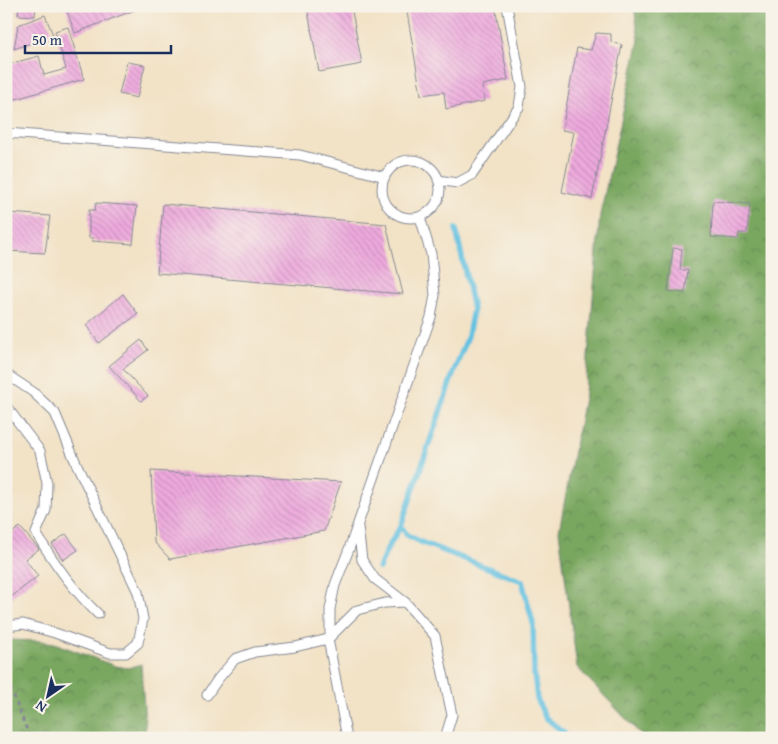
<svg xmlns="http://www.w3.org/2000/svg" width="778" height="744" font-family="'Gentium Book Plus',serif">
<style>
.forest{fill:url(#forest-crowns);stroke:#4a6b60}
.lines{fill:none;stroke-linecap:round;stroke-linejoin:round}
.stream{stroke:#62c1e1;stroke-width:5.5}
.building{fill:url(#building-back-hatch)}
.service-casing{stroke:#868892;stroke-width:11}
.path{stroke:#868892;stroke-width:3;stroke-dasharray:4 4;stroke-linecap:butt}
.service{stroke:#fff;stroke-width:9}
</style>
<defs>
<pattern id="forest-crowns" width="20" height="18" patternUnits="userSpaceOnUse" patternTransform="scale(1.25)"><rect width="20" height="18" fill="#7aa761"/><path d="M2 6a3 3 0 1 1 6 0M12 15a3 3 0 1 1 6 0" fill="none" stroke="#638853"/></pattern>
<pattern id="building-back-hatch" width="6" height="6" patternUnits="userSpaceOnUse" patternTransform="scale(1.25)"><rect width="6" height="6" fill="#efaade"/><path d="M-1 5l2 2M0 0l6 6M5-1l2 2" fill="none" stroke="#c18bb7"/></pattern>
</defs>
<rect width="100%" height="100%" fill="#f7f3e8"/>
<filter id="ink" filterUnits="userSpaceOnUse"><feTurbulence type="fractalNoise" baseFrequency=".02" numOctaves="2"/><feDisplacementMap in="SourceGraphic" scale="10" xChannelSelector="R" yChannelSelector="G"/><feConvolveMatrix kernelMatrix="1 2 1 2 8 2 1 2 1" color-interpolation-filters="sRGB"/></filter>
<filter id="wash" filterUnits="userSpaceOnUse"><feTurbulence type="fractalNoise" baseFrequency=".0096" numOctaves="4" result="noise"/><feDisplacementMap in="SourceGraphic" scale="20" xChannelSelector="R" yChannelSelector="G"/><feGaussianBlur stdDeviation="1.12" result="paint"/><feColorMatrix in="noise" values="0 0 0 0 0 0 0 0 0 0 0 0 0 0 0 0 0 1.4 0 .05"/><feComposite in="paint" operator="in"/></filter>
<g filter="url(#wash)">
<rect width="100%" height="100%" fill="#f2e2c6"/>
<path class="forest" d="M634,6H772V738H644L577,667L559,531L585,393L600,215L639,40Z
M6,640L41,641L54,643L115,666L128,668L141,664L146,738H6Z"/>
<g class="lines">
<path class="stream" d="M401,526L407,535L423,543L522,581L533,623L534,673L537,699L545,717L564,733L565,738
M379,568L388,547L401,526L454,371L468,336L473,309L456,229"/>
</g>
<g id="blocks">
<path class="building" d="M19,6H36L35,16L18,15Z
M65,6H145L75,33Z
M307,6H351L362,64L319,72Z
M406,6H495L508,80L482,85L485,101L446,109L444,92L421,95Z
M45,15L53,35L14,49L18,25Z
M68,27L84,79L6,102V65L39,56L44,75L66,69L55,31Z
M596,33L611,34V42L622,45L592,199L562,192L574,132L562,130L577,48L591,50Z
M127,62L145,65L137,98L119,94Z
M713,201L750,204L747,233H739L738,239L711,237Z
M96,203L137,206L133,244L92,241L93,238H89V210H95Z
M163,204L386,224L403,294L157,273Z
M8,213L50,216L45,253L6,251Z
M673,248L682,249L680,270H688L685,293L668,291Z
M123,294L138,314L99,343L86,325Z
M141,340L148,350L123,369L148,396L141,401L109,366Z
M151,471L341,482L324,531L170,559L154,542Z
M20,527L39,549L25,559L38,576L6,601V537Z
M66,534L78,550L63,560L52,544Z"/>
</g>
</g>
<g filter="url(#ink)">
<use href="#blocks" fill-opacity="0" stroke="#868892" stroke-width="1"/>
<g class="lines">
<g class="service-casing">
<path id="service" d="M6,133L300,155L385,177
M382 189a29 29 0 1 1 58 0a29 29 0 1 1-58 0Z
M438,180L457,183L472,175L519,107L522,87L507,6
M6,374L33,392L55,413L76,463L138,592L143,619L138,643L126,653H110L55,633L23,624L6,626
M6,406L40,451L47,483L46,510L36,533C54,563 73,590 98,614
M358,527L362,560L375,579L405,602
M330,636V609L335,585L349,549L431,317L435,295L431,254L420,217
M328,639L347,738
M207,695L218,679L235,659L255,652L295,647L328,639L357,610L385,603L405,602L435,636L452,715L445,738"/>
</g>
<path class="path" d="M6,673L9,684L30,738"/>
<use href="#service" class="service"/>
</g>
</g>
<rect width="778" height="744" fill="none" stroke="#f7f3e8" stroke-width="25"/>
<g transform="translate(48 696) rotate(214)" stroke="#f7f3e8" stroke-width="4" paint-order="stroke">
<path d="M0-4L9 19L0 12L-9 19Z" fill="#1b2f5e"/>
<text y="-8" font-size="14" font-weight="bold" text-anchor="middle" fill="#1b2f5e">N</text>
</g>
<path d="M25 45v8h146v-8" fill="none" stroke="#1b2f5e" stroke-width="2.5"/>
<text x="32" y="45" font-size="15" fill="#1b2f5e" stroke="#f7f3e8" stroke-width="4" paint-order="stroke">50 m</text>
</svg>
